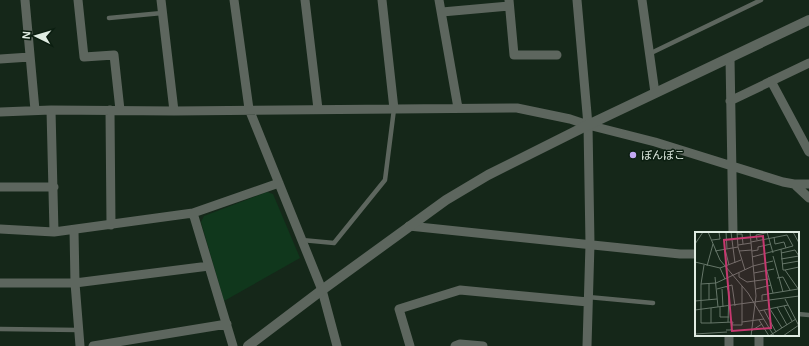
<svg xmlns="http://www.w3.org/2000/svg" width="809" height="346" font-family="Helvetica,'Noto Sans JP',sans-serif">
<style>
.green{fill:#10371c}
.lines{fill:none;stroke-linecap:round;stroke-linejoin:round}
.service{stroke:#5d665e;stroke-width:4.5}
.minor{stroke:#5d665e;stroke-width:9}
.tertiary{stroke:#5d665e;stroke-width:10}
.poi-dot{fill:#c2a7f2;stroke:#0b1e10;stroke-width:1.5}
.labels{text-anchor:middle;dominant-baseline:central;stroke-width:3;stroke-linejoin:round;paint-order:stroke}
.poi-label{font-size:11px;fill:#e0ece2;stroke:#0b1e10;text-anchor:start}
.inset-road{fill:none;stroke:#667669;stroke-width:1}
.view{fill:#c6386f;fill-opacity:0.15;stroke:#c6386f;stroke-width:2}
.inset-edge{fill:none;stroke:#e0ece2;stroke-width:2}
</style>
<rect width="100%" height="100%" fill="#152719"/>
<path class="green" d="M267,192L273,194L300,258L224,301L201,222L204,216Z"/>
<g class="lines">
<path class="service" d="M109,18L162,13
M649,54L761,0
M302,240L334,243L385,180L394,109
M588,297L653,303
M798,314L809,315
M0,329L79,330"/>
<path class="minor" d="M25,0L35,110
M78,0L84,57L114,55L120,110
M161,0L174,111
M234,0L249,109L322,290L337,346
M305,0L318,109
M382,0L394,109
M439,0L458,108
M509,0L514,55H557
M577,0L588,125L590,244L587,346
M642,0L655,93
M442,12L509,6
M730,58L733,233
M0,59L30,57
M771,81L809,152
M730,101L809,63
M51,110L54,232
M110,110L111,225
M0,112L51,110L174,111L517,108L570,119L588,125L655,142L783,182L794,184H809
M794,184L809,198
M0,187H54
M193,213L233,346
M409,226L680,254H696
M0,229L54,232L193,213L279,183
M74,230L75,283L80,346
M0,283H75L209,266
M759,335V346
M93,346L227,324
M410,346L399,309L460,290L588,302
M455,346L460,344L483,346
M729,346V335"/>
<path class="tertiary" d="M248,346L322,290L446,200L488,175L588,125L809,20"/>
</g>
<circle class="poi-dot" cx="633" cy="155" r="4"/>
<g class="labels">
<g class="poi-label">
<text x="641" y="155">ぽんぽこ</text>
</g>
</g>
<g transform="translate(695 232)">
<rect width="104" height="104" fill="#152719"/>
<path class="inset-road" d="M13,0L25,28L53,61L79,104M31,0L32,17M36,0L40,31M42,0L43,15L50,38M55,0L61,64L56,104M72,0L78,21M98,0L104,11M42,2H47L48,12M79,5L80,12L89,10L91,16M17,8L25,7L24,0M62,8L61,3L75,0M56,10L92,3L98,14L57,25M0,12L8,0M43,13L56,11M30,17L34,33M86,17L88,38H90L104,58M20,19L43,15M44,19L57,18M57,19L63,18V15L76,12M86,21L100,18L104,24M78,24L88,60M86,27L104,24M0,30L25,36M87,32L104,29M9,33L6,52V91H16M12,34L18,12M90,38L104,35M72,39L78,61M44,41V45L52,50L74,47M59,41L79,37M20,45L23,75M82,46L88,45L95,58M30,47L25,36L46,28M6,52L21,51L58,34L78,29M14,52V68M32,55L34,60L33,90M22,57L37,53L40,74M27,57L28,75M61,57L76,53M90,67L104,94M67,68V63L103,57M0,69L22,67M89,74L97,89M25,75V85H34M82,75L92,93M16,76V91L38,90L36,98H31M75,77L87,96M0,78L104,64M69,78L81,100M64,79L93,73M64,88L74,104M47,90L69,87M38,93H47V54M56,99L67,92M0,102L32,100M74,104L101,87M88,104L104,93"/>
<path class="view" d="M68,4L76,96L37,99L29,8Z"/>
<rect width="104" height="104" class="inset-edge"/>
</g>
<g transform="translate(36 36) rotate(275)" stroke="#0b1e10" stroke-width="3" paint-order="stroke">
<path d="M0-3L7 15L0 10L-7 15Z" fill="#e0ece2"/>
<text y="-6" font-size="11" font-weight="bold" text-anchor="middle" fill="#e0ece2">N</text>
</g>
</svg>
